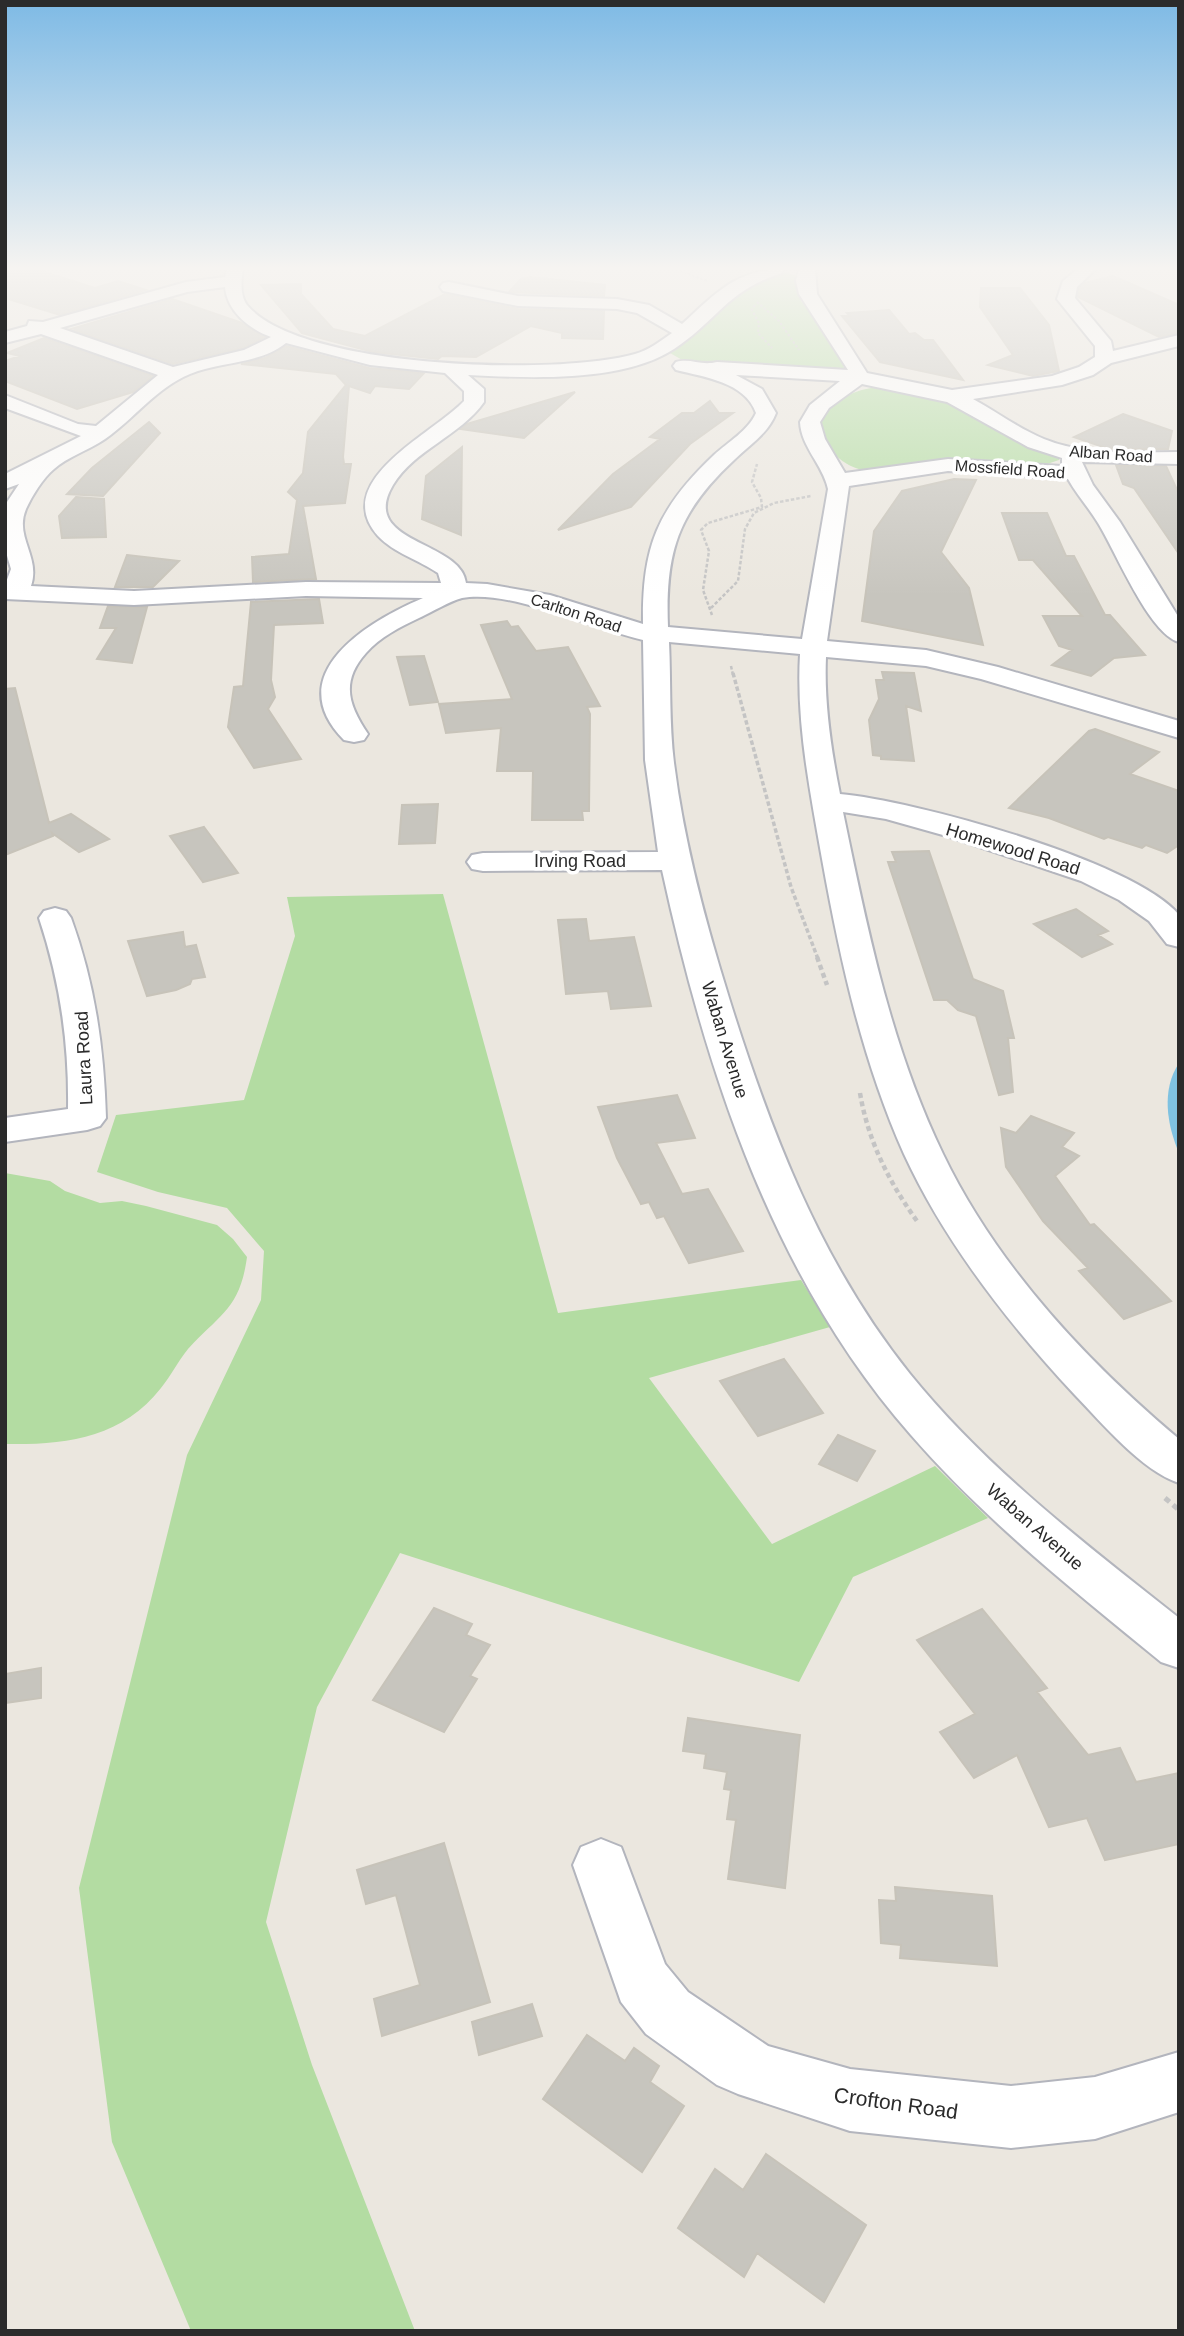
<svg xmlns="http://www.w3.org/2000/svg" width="1184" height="2336" font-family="Helvetica,sans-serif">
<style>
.green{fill:#b3dca2}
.water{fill:#7fc2e1}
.building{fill:#c7c5be;stroke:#c7c3b9;stroke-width:2}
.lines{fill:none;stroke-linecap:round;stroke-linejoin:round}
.minor-casing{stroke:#b3b5bd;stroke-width:4}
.path-far4{stroke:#c4c4c4;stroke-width:2;stroke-dasharray:2.5 2;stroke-linecap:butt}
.path-far3{stroke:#c4c4c4;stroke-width:2.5;stroke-dasharray:3.5 2;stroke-linecap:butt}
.path-far2{stroke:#c4c4c4;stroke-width:3.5;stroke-dasharray:4.5 2.5;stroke-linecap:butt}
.path-far1{stroke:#c4c4c4;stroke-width:4.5;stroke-dasharray:5 3.5;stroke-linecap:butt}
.path{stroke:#c4c4c4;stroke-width:5;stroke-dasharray:6 4.5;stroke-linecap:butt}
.minor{fill:#fff;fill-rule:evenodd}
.labels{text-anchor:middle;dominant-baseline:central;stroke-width:7;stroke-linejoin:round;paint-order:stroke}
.far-street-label{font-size:16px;fill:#2b2b2b;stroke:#fff}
.street-label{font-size:18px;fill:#2b2b2b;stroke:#fff}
.near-street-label{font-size:21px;fill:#2b2b2b;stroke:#fff}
</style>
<rect width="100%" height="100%" fill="#ebe7df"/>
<path class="green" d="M781,271L795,275L801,301L826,333L845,369L706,363L684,361L670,353V350L740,289Z
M886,387L937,395L1059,457V460L1041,466L867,471C844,468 817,445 820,420C837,397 858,387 886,387Z
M443,894L558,1313L801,1280L830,1327L649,1378L772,1544L935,1466L988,1518L853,1577L799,1682L400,1553L317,1707L266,1922L312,2065L415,2331H191L112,2142L79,1888L187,1455L261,1300L264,1251L227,1208L158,1192L97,1172L116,1115L244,1100L295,936L287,897Z
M5,1173L50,1181L65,1191L100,1203L122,1201L146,1206L217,1225L233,1239L247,1257C240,1309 220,1314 188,1349C178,1361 171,1376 161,1388C121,1439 64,1445 5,1444Z"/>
<path class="water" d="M1179,1063V1153C1167,1125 1161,1090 1179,1063Z"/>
<path class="building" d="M5,269H35L95,288L118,281L146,290L60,315L5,298Z
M1113,276L1179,305V333L1159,337L1078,297L1079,288L1085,283Z
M530,277L605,285L604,296L509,292L521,279Z
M301,284V294L333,329L365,336L445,294L518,309L604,311L603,339L562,338V333L531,326L476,357L442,356L438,359L373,352L302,333L261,285Z
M981,288H1020L1049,325L1059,371L1033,376L988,365L1013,355L980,307Z
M172,299L242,323L265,337L243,348L173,364L71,329Z
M889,310L909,334L915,333L924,340H933L963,380L880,362L842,316H850L847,313Z
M44,338L153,376L133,392L77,409L5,381V361L20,356L7,353Z
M286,346L369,368L424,373L409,389L375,386L370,393L349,386L343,457L344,464H351L345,503L303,506L316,579L253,582L252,557L289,554L297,500L288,492L303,473L308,432L346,385L336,374L241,364L265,358Z
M575,392L524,438L461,429L467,424Z
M710,401L719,413H733L690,444L631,507L558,530L613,474L660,439L650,437L682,413H694Z
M1123,414L1172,431L1168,449H1109L1074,437Z
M149,422L160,433L103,496L67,494L92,468Z
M462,447L461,535L422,519L426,476Z
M1116,465L1166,466L1179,494V554L1134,488L1123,484Z
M954,479L976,480L941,552L969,588L983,645L862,621L874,531L902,491Z
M76,497L104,499L106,537L62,538L59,516Z
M1002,513H1047L1066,556H1074L1105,615H1110L1145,655L1114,658L1091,676L1052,665L1072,650L1059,646L1043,616H1082L1033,560H1019Z
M127,555L179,561L153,587H115Z
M319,599L323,623L274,625L271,680L275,697L268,709L301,759L254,768L228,727L234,687L243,686L251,602Z
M108,606L147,607L132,663L97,659L116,628H100Z
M507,621L511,627L518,626L536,651L568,647L600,706L587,707L590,714L589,811H582L583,820H532L533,771H497L501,728L446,733L439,704L512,699L481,625Z
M424,656L438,702L410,705L397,657Z
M882,672L914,673L921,711L906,706L914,761L881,759V756L873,755L869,720L879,699L876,680H884Z
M15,688L49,823L71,814L109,839L79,852L52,833L53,836L5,855V689Z
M1095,729L1159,752L1130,774L1179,791V845L1167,853L1146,845L1142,848L1108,837L1104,839L1049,818L1009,808L1089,731Z
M438,804L435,843L399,844L402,805Z
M204,827L238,873L203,882L170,836Z
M929,851L973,979L1003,991L1014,1038H1008L1013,1092L999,1095L976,1016L958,1010L947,1000H934L888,862H896L892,852Z
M1076,909L1108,931L1098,935L1112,944L1082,957L1034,924Z
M586,919L589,941L634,937L651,1006L611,1009L608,991L566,994L558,920Z
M183,932L185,947L196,945L205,977L192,979L190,984L176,990L147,996L128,941Z
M677,1095L695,1138L656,1143L682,1194L708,1189L743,1251L689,1263L664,1216L657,1218L649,1202L641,1204L617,1158L598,1107Z
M1031,1116L1074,1133L1062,1147L1079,1156L1055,1176L1090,1225L1094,1224L1171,1301L1124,1319L1079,1271L1088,1268L1043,1221L1006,1167L1001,1128L1016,1133Z
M784,1359L823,1413L758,1436L720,1381Z
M838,1435L875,1451L857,1481L819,1464Z
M434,1608L472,1624L466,1635L490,1645L470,1676L477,1679L444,1732L373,1700Z
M982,1609L1047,1688L1037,1692L1088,1755L1120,1748L1136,1782L1179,1773V1844L1105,1860L1087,1818L1049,1827L1017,1755L974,1778L940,1732L975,1714L917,1640Z
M41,1668V1698L5,1703V1674Z
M688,1718L800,1735L785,1888L728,1879L736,1820L727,1819L731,1790L724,1789L727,1772L704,1768L706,1754L683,1751Z
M444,1843L490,2002L382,2036L374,1999L420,1985L396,1895L366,1904L357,1870Z
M895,1887L992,1896L997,1966L900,1958L901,1945L881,1943L879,1900L896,1901Z
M532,2004L542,2036L479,2055L472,2022Z
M587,2035L625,2061L634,2048L659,2066L650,2082L684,2106L642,2172L543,2099Z
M766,2154L866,2225L824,2302L757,2253L744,2277L678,2228L715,2169L743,2190Z"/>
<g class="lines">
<g class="minor-casing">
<path id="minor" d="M227,269H243C241,280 240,296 247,305C300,369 559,376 635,354C649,350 661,341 672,333L637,313L617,309L518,306L443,291L440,287L443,283L449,282L518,296L617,299L649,305L682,324C715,294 736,269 784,269L782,273C726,291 717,321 674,349C622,383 528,378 468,375L484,389V402C460,436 414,450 393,485C358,544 461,540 466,583L487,584L550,595L643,624C642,547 657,509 714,455C728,442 748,431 756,413C745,382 704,377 676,370L673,366L676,362C691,358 700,366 717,362L848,370L799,294L796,281L799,269H815L817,294L867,373L952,390L1052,376L1079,367L1095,357V346L1057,299L1063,281L1078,269H1096L1077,287L1075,298L1111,341L1113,351L1179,335V346L1111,363L1093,375L1062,385L973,399C997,412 1019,429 1044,439C1086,456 1134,452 1179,452V464L1082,462L1093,485L1120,522L1179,618V642C1149,634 1115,550 1098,523C1089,508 1077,495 1068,479L948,471L849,486L827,641L926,650L998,667L1179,721V738L981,679L926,666L826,657C824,703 831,749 840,794C912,800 1135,861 1179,915V947L1167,944L1149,921L1119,900L1081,881L950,837L886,819L843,812C867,928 891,1047 943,1154C996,1264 1085,1360 1179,1439V1483C1142,1471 1102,1423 1075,1395C1008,1323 945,1243 904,1154C862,1060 840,959 822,859C810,791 796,723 800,654L669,642C671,682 669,723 674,763C684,843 705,921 729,998C771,1133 821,1263 910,1374C987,1469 1084,1543 1179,1618V1668L1161,1662C1074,1591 985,1520 911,1435C773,1278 706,1072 662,870L483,871L472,869L467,862L472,855L483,853L658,852L645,760L643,640C594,629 510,589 462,598C450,601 432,612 419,618C400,627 380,637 366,653C340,682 349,706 368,734L364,740L354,742L344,740C279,674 369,621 423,598L306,596L134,605L5,599V585L11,569L5,549V505L19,484L5,489V474L81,436L5,408V395L78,424L96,426L158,375L41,334L5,343V332L27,326L29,321L43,322L186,282L225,277ZM225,287C227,311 249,329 271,337L244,350L173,367L60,328L187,292ZM286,343L370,365L445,373L464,391V401C433,434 329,481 378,536C394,553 419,560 438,573L441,583L306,582L134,591L31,586C41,557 14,537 26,509C32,496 43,478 54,469C67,457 89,450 105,439C134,419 156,388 190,374C221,361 258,365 286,343ZM736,375L840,381L810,405L800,422C801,447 823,465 828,489L802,639L668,627C665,552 678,512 734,460C749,445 768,434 776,413L762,389ZM862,384L947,402L1028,447L1062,458V466L948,459L845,473L825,439L820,422L829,408Z
M55,908L66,911L71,918C95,984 104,1048 106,1118L100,1126L87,1130L5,1142V1118L68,1109C69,1042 60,981 39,918L44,911Z
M601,1839L621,1847L665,1964L688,1992L768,2046L850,2069L1011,2086L1095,2077L1179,2052V2112L1095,2139L1011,2148L850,2131L738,2094L717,2085L646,2034L621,2002L573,1865L581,1847Z"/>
</g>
<path class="path-far4" d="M675,269L707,281
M757,302L779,321L799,350
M755,305L752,310L759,323L758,333L772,348"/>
<path class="path-far3" d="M711,608L738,581L745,529L754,513L774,503L811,496
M712,615L703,590L709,551L701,530L708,523L762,507L761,498L752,482L757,464
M731,666L733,675"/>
<path class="path-far2" d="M733,673L791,887L818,959"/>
<path class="path-far1" d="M817,957L827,985
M860,1093C868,1141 889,1182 917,1221"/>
<path class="path" d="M1165,1498L1179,1510"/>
<use href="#minor" class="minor"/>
</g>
<linearGradient id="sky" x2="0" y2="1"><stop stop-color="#7ebae5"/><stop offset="0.45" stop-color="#f6f4f1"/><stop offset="1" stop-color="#f6f4f1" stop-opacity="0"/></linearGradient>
<rect width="1184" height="596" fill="url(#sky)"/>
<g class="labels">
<g class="far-street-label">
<text transform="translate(1111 454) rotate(4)">Alban Road</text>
<text transform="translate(1010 469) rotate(4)">Mossfield Road</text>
<text transform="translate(576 613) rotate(18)">Carlton Road</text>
</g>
<g class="street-label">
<text transform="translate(1013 849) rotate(17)">Homewood Road</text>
<text x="580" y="861">Irving Road</text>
<text transform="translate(725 1040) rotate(73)">Waban Avenue</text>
<text transform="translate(84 1058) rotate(-93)">Laura Road</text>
<text transform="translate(1035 1527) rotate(41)">Waban Avenue</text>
</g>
<g class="near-street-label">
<text transform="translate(896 2103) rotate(8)">Crofton Road</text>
</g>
</g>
<rect width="1184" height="2336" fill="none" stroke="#2b2b2b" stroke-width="14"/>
</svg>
